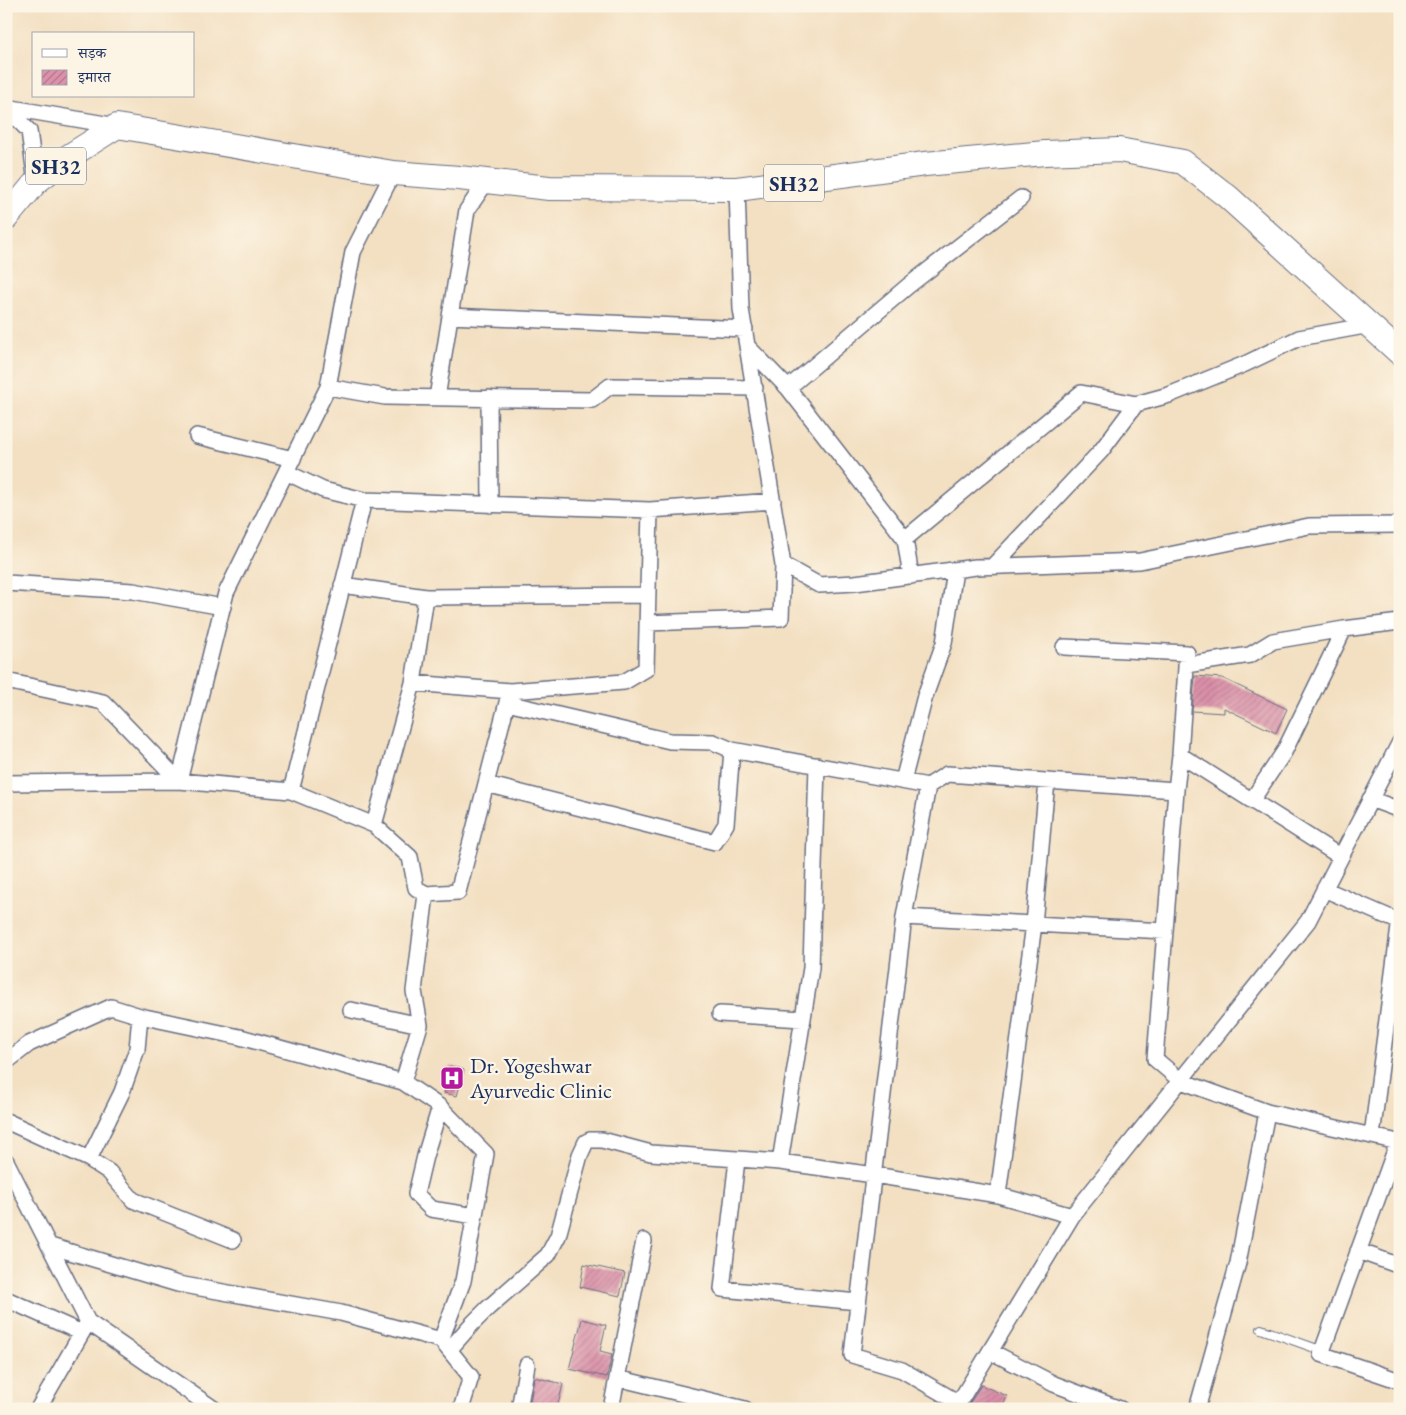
<svg xmlns="http://www.w3.org/2000/svg" width="1406" height="1415" font-family="'EB Garamond','Noto Serif Devanagari',serif">
<style>
.building{fill:url(#building-hatch)}
.lines{fill:none;stroke-linecap:round;stroke-linejoin:round}
.lane-casing{stroke:#676d81;stroke-width:10}
.street-casing{stroke:#676d81;stroke-width:18}
.primary-casing{stroke:#676d81;stroke-width:26}
.lane{stroke:#fff;stroke-width:8}
.street{stroke:#fff;stroke-width:15}
.primary{stroke:#fff;stroke-width:24}
.labels{text-anchor:middle;dominant-baseline:central;stroke-width:4.5;stroke-linejoin:round;paint-order:stroke}
.shield{fill:#fcf5e5;stroke:#5e6a86;stroke-width:1}
.shield-label{font-size:21px;font-weight:bold;fill:#1b2f5e}
.poi-label{font-size:22px;fill:#1b2f5e;stroke:#fcf5e5;text-anchor:start}
</style>
<defs>
<pattern id="building-hatch" width="6" height="6" patternUnits="userSpaceOnUse" patternTransform="scale(1.25)"><rect width="6" height="6" fill="#db91a9"/><path d="M-1 1l2-2M0 6l6-6M5 7l2-2" fill="none" stroke="#b1778d"/></pattern>
</defs>
<rect width="100%" height="100%" fill="#fcf5e5"/>
<filter id="ink" filterUnits="userSpaceOnUse"><feTurbulence type="fractalNoise" baseFrequency=".02" numOctaves="2"/><feDisplacementMap in="SourceGraphic" scale="10" xChannelSelector="R" yChannelSelector="G"/><feConvolveMatrix kernelMatrix="1 2 1 2 8 2 1 2 1" color-interpolation-filters="sRGB"/></filter>
<filter id="wash" filterUnits="userSpaceOnUse"><feTurbulence type="fractalNoise" baseFrequency=".0096" numOctaves="4" result="noise"/><feDisplacementMap in="SourceGraphic" scale="20" xChannelSelector="R" yChannelSelector="G"/><feGaussianBlur stdDeviation="1.12" result="paint"/><feColorMatrix in="noise" values="0 0 0 0 0 0 0 0 0 0 0 0 0 0 0 0 0 1.4 0 .05"/><feComposite in="paint" operator="in"/></filter>
<g filter="url(#wash)">
<rect width="100%" height="100%" fill="#f3dfc1"/>
<g id="blocks">
<path class="building" d="M1195,676L1222,678L1287,709L1276,733L1224,708V713L1192,711Z
M450,1066L464,1070L457,1096L444,1093Z
M584,1264L625,1273L620,1296L580,1287Z
M582,1319L606,1325L600,1351L612,1354L607,1377L569,1369Z
M534,1377L563,1384L557,1409L530,1403Z
M981,1385L1007,1396L1002,1409H966Z"/>
</g>
</g>
<g filter="url(#ink)">
<use href="#blocks" fill-opacity="0" stroke="#676d81" stroke-width="1"/>
<g class="lines">
<g class="lane-casing">
<path id="lane" d="M1261,1329L1323,1351"/>
</g>
<g class="street-casing">
<path id="street" d="M6,107L117,126
M6,108L29,131L36,182
M450,316L745,329
M748,347L788,388L905,539L911,576
M328,387L385,397L592,400L610,386L755,388
M788,388L908,286L1021,198
M437,398L467,210L487,181
M489,398L490,505
M197,436L293,459
M286,472L323,490L364,500L650,510L773,501
M905,539L1081,393L1136,404L1169,395L1245,364L1299,338L1370,325
M783,565L819,585L855,583L976,567L1140,561L1309,526L1400,525
M993,566L1101,451L1136,404
M6,583L133,591L223,607
M342,585L426,597L648,595
M647,623L781,618L783,565L741,309L737,189
M1064,647L1187,653L1180,755L1176,790L1155,1059L1181,1081L1267,1112
M1186,665L1250,655L1273,641L1344,629L1400,622
M6,681L103,702L179,781
M413,683L510,691L624,682L646,669L650,510
M507,703L670,741L713,742L732,750L928,786L947,774L1176,790
M1180,755L1341,857
M179,781L226,593L328,387L353,252L393,173
M903,781L925,696L944,643L955,570
M6,783L179,781L291,791L374,825L410,857L416,888L426,894
M486,784L715,842L726,824L732,750
M928,786L904,917L852,1355L902,1370L959,1403
M291,791L364,500
M1370,799L1400,810
M1252,800L1284,752L1344,629
M374,825L413,683L426,597
M1324,889L1400,922
M904,917L1165,931
M351,1010L420,1025
M720,1014L803,1019
M6,1062L29,1044L111,1007L140,1016L240,1037L403,1082L420,1025L414,991L426,894L458,892L510,691
M403,1082L440,1107L486,1154L463,1281L441,1340
M440,1107L425,1156L416,1194L431,1209L475,1216
M6,1121L89,1159L109,1172L133,1200L233,1240
M1372,1136L1400,919
M89,1159L122,1092L137,1049L140,1016
M737,1160L722,1289L858,1302
M6,1161L88,1322
M780,1162L811,968L817,765
M998,1195L1034,924L1047,781
M50,1246L178,1284L341,1313L441,1340L471,1377L461,1409
M1358,1251L1400,1266
M6,1299L82,1333
M449,1350L471,1325L488,1308L548,1255L558,1236L580,1155L586,1142L590,1140H602L651,1153L780,1162L874,1175L998,1195L1072,1216
M990,1351L1054,1384L1120,1409
M617,1378L745,1409
M38,1409L88,1322L214,1409
M519,1409L527,1365
M611,1409L644,1241
M955,1409L1072,1216L1308,921L1400,742
M1197,1409L1238,1263L1267,1112L1398,1142L1321,1354L1400,1381"/>
</g>
<g class="primary-casing">
<path id="primary" d="M6,218L36,182L68,157L117,126L393,173L459,178L549,188L737,189L925,164L1045,153L1119,150L1183,162L1228,197L1400,353"/>
</g>
<use href="#lane" class="lane"/>
<use href="#street" class="street"/>
<use href="#primary" class="primary"/>
</g>
</g>
<defs>
<g id="hospital-square" transform="scale(1.25)"><rect x="-9" y="-9" width="18" height="18" rx="4" fill="#b5179e" stroke="#fcf5e5"/><path d="M-5-5h3v3.5h4V-5h3V5h-3V1.5h-4V5h-3Z" fill="#fff"/></g>
</defs>
<g fill-rule="evenodd">
<use href="#hospital-square" x="452" y="1078"/>
</g>
<g class="labels">
<g class="shield">
<rect x="26" y="147.5" width="60" height="37" rx="4"/>
<rect x="764" y="164.5" width="60" height="37" rx="4"/>
</g>
<g class="shield-label">
<text x="56" y="166">SH32</text>
<text x="794" y="183">SH32</text>
</g>
<g class="poi-label">
<text x="470" y="1065">Dr. Yogeshwar<tspan x="470" dy="25">Ayurvedic Clinic</tspan></text>
</g>
</g>
<rect width="1406" height="1415" fill="none" stroke="#fcf5e5" stroke-width="25"/>
<rect x="32" y="32" width="162" height="65" fill="#fcf5e5" stroke="#a2a6af"/>
<rect x="42" y="49" width="25" height="8" fill="#ffffff" stroke="#a2a6af"/>
<text x="78" y="58" font-size="15" fill="#1b2f5e">सड़क</text>
<rect x="42" y="70" width="25" height="15" fill="url(#building-hatch)" stroke="#a2a6af"/>
<text x="78" y="82" font-size="15" fill="#1b2f5e">इमारत</text>
</svg>
